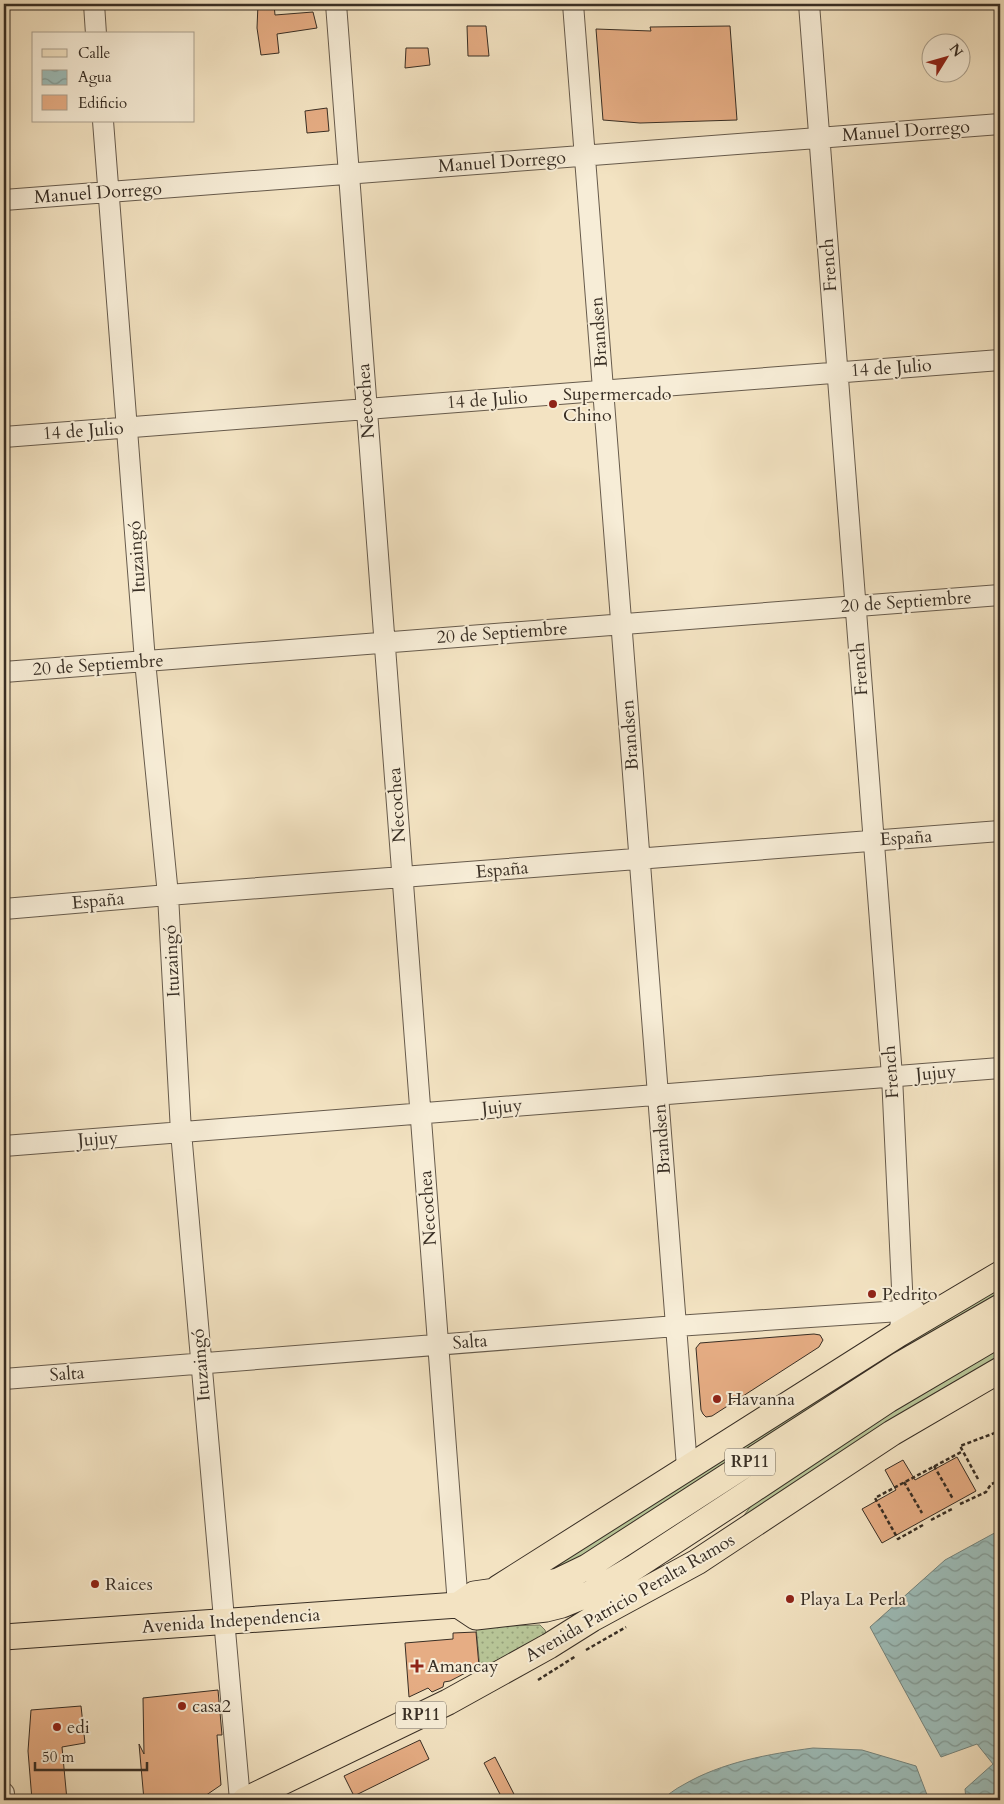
<svg xmlns="http://www.w3.org/2000/svg" width="1004" height="1804" font-family="Cardo,serif">
<style>
.grass{fill:#b7c496;stroke:#78795d}
.park{fill:url(#park-dots);stroke:#78795d}
.water{fill:url(#water-waves);stroke:#75847d}
.building{fill:#e6ad84;stroke:#382e24}
.lines{fill:none;stroke-linecap:round;stroke-linejoin:round}
.minor-casing{stroke:#675b4c;stroke-width:22}
.major-casing{stroke:#382e24;stroke-width:27}
.path{stroke:#382e24;stroke-width:2.5;stroke-dasharray:4 2.5;stroke-linecap:butt}
.minor{stroke:#f7edd7;stroke-width:20}
.major{stroke:#f3e3c2;stroke-width:25}
.poi-dot{fill:#8f2418;stroke:#f7edd7;stroke-width:2}
.labels{text-anchor:middle;dominant-baseline:central;stroke-width:4;stroke-linejoin:round;paint-order:stroke}
.shield{fill:#f7edd7;stroke:#71675a;stroke-width:1}
.shield-label{font-size:16px;font-weight:bold;fill:#382e24}
.street-label{font-size:18px;fill:#382e24;stroke:#f7edd7}
.poi-label{font-size:18px;fill:#382e24;stroke:#f7edd7;text-anchor:start}
</style>
<defs>
<pattern id="park-dots" width="8" height="8" patternUnits="userSpaceOnUse" patternTransform="scale(1.25)"><rect width="8" height="8" fill="#b7c496"/><path d="M2 2h.1M6 6h.1" fill="none" stroke="#96a07a" stroke-width="1.8" stroke-linecap="round"/></pattern>
<pattern id="water-waves" width="16" height="10" patternUnits="userSpaceOnUse" patternTransform="scale(1.25)"><rect width="16" height="10" fill="#9dbdb9"/><path d="M0 5q4-4 8 0t8 0" fill="none" stroke="#819a96"/></pattern>
</defs>
<rect width="100%" height="100%" fill="#f3e3c2"/>
<filter id="stains"><feTurbulence type="fractalNoise" baseFrequency=".004" numOctaves="4"/><feColorMatrix values="0 0 0 0 .2 0 0 0 0 .09 0 0 0 0 .02 0 0 0 .5 -.17"/></filter>
<radialGradient id="worn" r=".72"><stop offset=".6" stop-color="#630" stop-opacity="0"/><stop offset="1" stop-color="#630" stop-opacity=".3"/></radialGradient>
<path class="grass" d="M1000,1283V1297L583,1560L555,1571L553,1568Z
M1000,1344V1359L742,1518L757,1498L896,1406Z"/>
<path class="park" d="M540,1625L545,1630L546,1634L483,1668H480L476,1627Z"/>
<path class="water" d="M1000,1530V1800H966L965,1789L993,1764L977,1744L941,1757L870,1627L945,1560Z
M813,1748L862,1750L916,1766L929,1800H661C668,1795 675,1789 683,1785C722,1762 769,1754 813,1748Z"/>
<path class="building" d="M258,4H274L275,15L313,12L317,28L277,34L279,53L261,55L257,28Z
M467,26H486L489,56H468Z
M730,26L737,120L640,123L603,120L596,29L651,31L650,27Z
M406,48H428L430,65L405,68Z
M327,108L329,131L307,133L305,111Z
M814,1334L820,1335L823,1340L819,1347L712,1416L706,1417L703,1414L701,1410L696,1348L700,1343Z
M957,1457L976,1491L882,1543L862,1509L896,1490L885,1470L903,1460L915,1480Z
M476,1632L479,1666L450,1681L444,1682L443,1687L432,1692L428,1688L409,1697L405,1643L453,1639V1633Z
M218,1690L222,1735H217L221,1785L199,1800H144L139,1744L144,1754L143,1698Z
M81,1706L85,1743L62,1747L67,1800H32L28,1751L31,1710Z
M420,1740L429,1759L354,1796L344,1776Z
M495,1757L517,1800H503L484,1763Z"/>
<g class="lines">
<g class="minor-casing">
<path id="minor" d="M94,4L96,34
M336,4L458,1605
M573,4L687,1467
M809,4L892,1076L903,1309L899,1334
M103,121L145,661L168,895L181,1132L240,1800
M4,200L1000,124
M4,437L1000,360
M4,672L1000,595
M4,909L168,895L1000,831
M4,1146L1000,1068
M4,1379L676,1326L915,1310
M4,1793V1800"/>
</g>
<g class="major-casing">
<path id="major" d="M498,1588L899,1334L1000,1274
M458,1605L474,1594L545,1584L558,1581L587,1567L901,1364L1000,1307
M458,1605L476,1617L546,1609L562,1605L591,1593L635,1567L751,1491L888,1400L1000,1334
M4,1637L458,1605
M245,1800L448,1702L549,1646L592,1619L697,1562L892,1433L1000,1370"/>
</g>
<path class="path" d="M934,1466L953,1499
M978,1479L960,1446L1000,1431
M904,1482L922,1513
M960,1504L986,1492L991,1484L1000,1481
M931,1520L952,1509
M923,1525L898,1539L875,1498L963,1451
M586,1650L626,1627
M538,1680L576,1656"/>
<use href="#minor" class="minor"/>
<use href="#major" class="major"/>
</g>
<g class="poi-dot">
<circle cx="553" cy="404" r="5"/>
<circle cx="872" cy="1294" r="5"/>
<circle cx="717" cy="1399" r="5"/>
<circle cx="95" cy="1584" r="5"/>
<circle cx="790" cy="1599" r="5"/>
<path d="M414.5 1658.5h5v5h5v5h-5v5h-5v-5h-5v-5h5z"/>
<circle cx="182" cy="1706" r="5"/>
<circle cx="57" cy="1727" r="5"/>
</g>
<g class="labels">
<g class="shield">
<rect x="725" y="1448.5" width="50" height="27" rx="4"/>
<rect x="396" y="1701.5" width="50" height="27" rx="4"/>
</g>
<g class="shield-label">
<text x="750" y="1462">RP11</text>
<text x="421" y="1715">RP11</text>
</g>
<g class="street-label">
<text transform="translate(906 131) rotate(-4)">Manuel Dorrego</text>
<text transform="translate(502 162) rotate(-4)">Manuel Dorrego</text>
<text transform="translate(98 193) rotate(-4)">Manuel Dorrego</text>
<text transform="translate(829 265) rotate(-94)">French</text>
<text transform="translate(599 332) rotate(-94)">Brandsen</text>
<text transform="translate(891 368) rotate(-4)">14 de Julio</text>
<text transform="translate(487 400) rotate(-4)">14 de Julio</text>
<text transform="translate(366 401) rotate(-94)">Necochea</text>
<text transform="translate(83 431) rotate(-4)">14 de Julio</text>
<text transform="translate(137 557) rotate(-94)">Ituzaingó</text>
<text transform="translate(906 602) rotate(-4)">20 de Septiembre</text>
<text transform="translate(502 633) rotate(-4)">20 de Septiembre</text>
<text transform="translate(98 665) rotate(-4)">20 de Septiembre</text>
<text transform="translate(860 669) rotate(-94)">French</text>
<text transform="translate(630 735) rotate(-94)">Brandsen</text>
<text transform="translate(397 805) rotate(-94)">Necochea</text>
<text transform="translate(906 838) rotate(-4)">España</text>
<text transform="translate(502 870) rotate(-5)">España</text>
<text transform="translate(98 901) rotate(-5)">España</text>
<text transform="translate(172 961) rotate(-93)">Ituzaingó</text>
<text transform="translate(891 1072) rotate(-94)">French</text>
<text transform="translate(936 1073) rotate(-5)">Jujuy</text>
<text transform="translate(502 1107) rotate(-5)">Jujuy</text>
<text transform="translate(98 1139) rotate(-4)">Jujuy</text>
<text transform="translate(662 1139) rotate(-94)">Brandsen</text>
<text transform="translate(428 1208) rotate(-94)">Necochea</text>
<text transform="translate(470 1342) rotate(-4)">Salta</text>
<text transform="translate(201 1365) rotate(-95)">Ituzaingó</text>
<text transform="translate(67 1374) rotate(-4)">Salta</text>
<text transform="translate(630 1598) rotate(-30)">Avenida Patricio Peralta Ramos</text>
<text transform="translate(231 1621) rotate(-4)">Avenida Independencia</text>
</g>
<g class="poi-label">
<text x="563" y="394">Supermercado<tspan x="563" dy="21">Chino</tspan></text>
<text x="882" y="1294">Pedrito</text>
<text x="727" y="1399">Havanna</text>
<text x="105" y="1584">Raices</text>
<text x="800" y="1599">Playa La Perla</text>
<text x="427" y="1666">Amancay</text>
<text x="192" y="1706">casa2</text>
<text x="67" y="1727">edi</text>
</g>
</g>
<rect width="1004" height="1804" fill="none" stroke="#f3e3c2" stroke-width="20"/>
<rect x="5" y="5" width="994" height="1794" fill="none" stroke="#382e24" stroke-width="2.5"/>
<rect x="10" y="10" width="984" height="1784" fill="none" stroke="#382e24"/>
<rect x="32" y="32" width="162" height="90" fill="#f7edd7" stroke="#aba18f"/>
<rect x="42" y="49" width="25" height="8" fill="#f3e3c2" stroke="#aba18f"/>
<text x="78" y="58" font-size="15" fill="#382e24">Calle</text>
<rect x="42" y="70" width="25" height="15" fill="url(#water-waves)" stroke="#aba18f"/>
<text x="78" y="82" font-size="15" fill="#382e24">Agua</text>
<rect x="42" y="95" width="25" height="15" fill="#e6ad84" stroke="#aba18f"/>
<text x="78" y="108" font-size="15" fill="#382e24">Edificio</text>
<g transform="translate(946 58) rotate(53)"><circle r="24" fill="#f7edd7" stroke="#aba18f"/>
<path d="M0-4L9 19L0 12L-9 19Z" fill="#8f2418"/>
<text y="-8" font-size="14" font-weight="bold" text-anchor="middle" fill="#382e24">N</text>
</g>
<path d="M35 1762v8h112v-8" fill="none" stroke="#382e24" stroke-width="2.5"/>
<text x="42" y="1762" font-size="15" fill="#382e24" stroke="#f7edd7" stroke-width="4" paint-order="stroke">50 m</text>
<rect width="100%" height="100%" filter="url(#stains)"/>
<rect width="100%" height="100%" fill="url(#worn)"/>
</svg>
